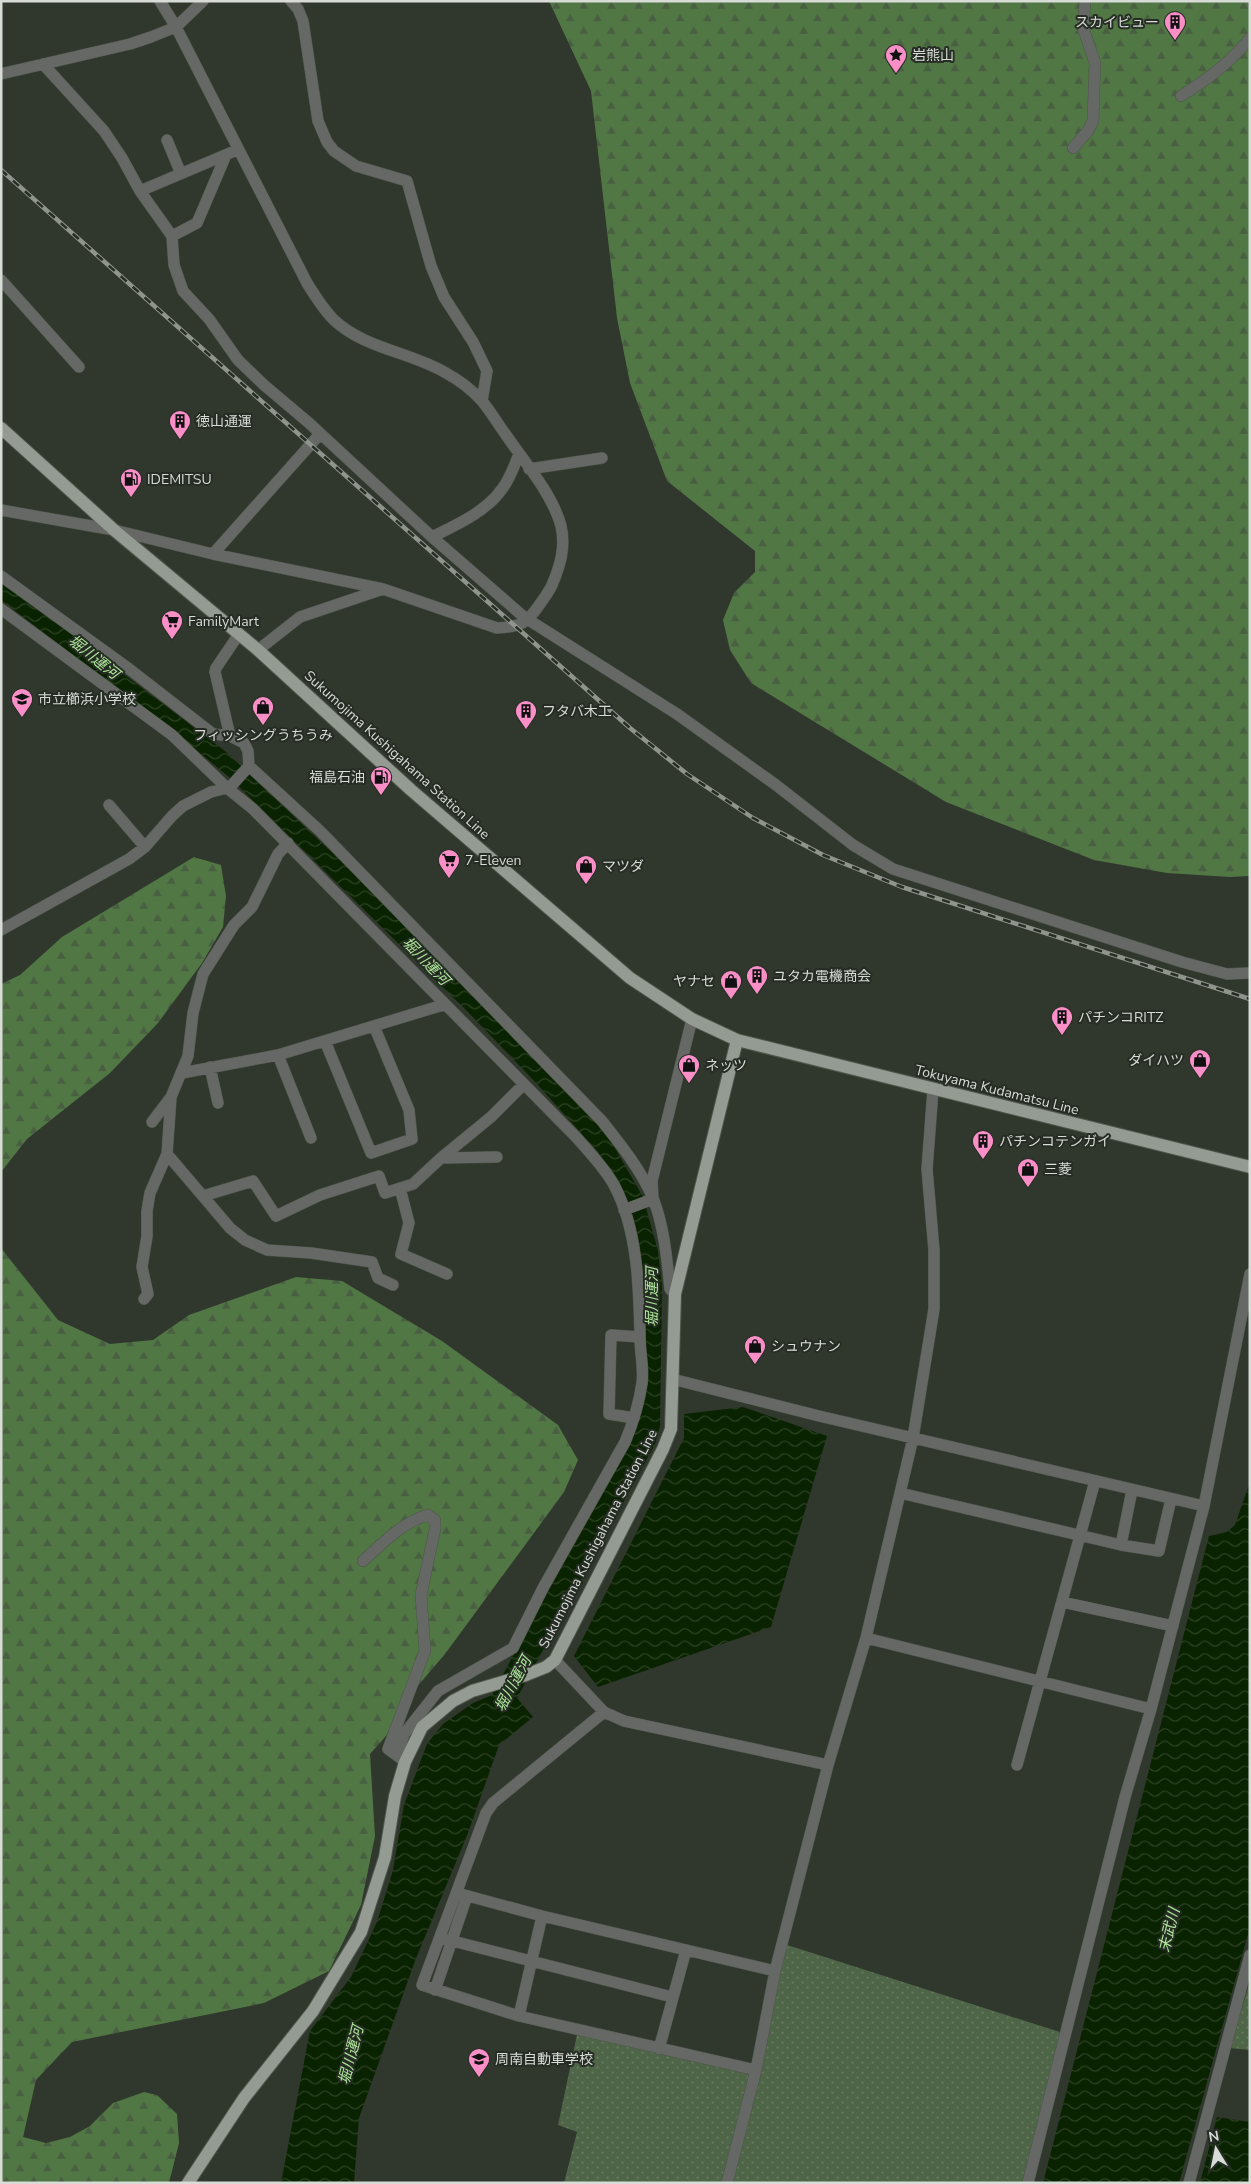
<svg xmlns="http://www.w3.org/2000/svg" width="1251" height="2184" font-family="'Nunito Sans','Noto Sans JP',sans-serif">
<style>
.grass{fill:url(#grass-dots)}
.forest{fill:url(#forest-firs)}
.water{fill:url(#water-waves)}
.lines{fill:none;stroke-linecap:round;stroke-linejoin:round}
.minor-casing{stroke:#4e554b;stroke-width:12}
.major-casing{stroke:#4e554b;stroke-width:14}
.minor{stroke:#656864;stroke-width:11}
.major{stroke:#949b92;stroke-width:12}
.rail-casing{stroke:#8f958d;stroke-width:4.5}
.rail{stroke:#262d24;stroke-width:2.5;stroke-dasharray:8;stroke-linecap:butt}
.labels{text-anchor:middle;dominant-baseline:central;stroke-width:4;stroke-linejoin:round;paint-order:stroke}
.poi-label{font-size:14px;fill:#d7dcd6;stroke:#262d24;text-anchor:start}
.street-label{font-size:14px;fill:#d7dcd6;stroke:#262d24}
.water-label{font-size:15px;font-style:italic;fill:#ade699;stroke:#262d24}
</style>
<defs>
<pattern id="grass-dots" width="8" height="8" patternUnits="userSpaceOnUse" patternTransform="scale(1.25)"><rect width="8" height="8" fill="#4f6547"/><path d="M2 2h.1M6 6h.1" fill="none" stroke="#687a61" stroke-width="1.8" stroke-linecap="round"/></pattern>
<pattern id="forest-firs" width="22" height="20" patternUnits="userSpaceOnUse" patternTransform="scale(1.25)"><rect width="22" height="20" fill="#517744"/><path d="M5 1l3.5 6h-7zM16 11l3.5 6h-7z" fill="#495f42"/></pattern>
<pattern id="water-waves" width="16" height="10" patternUnits="userSpaceOnUse" patternTransform="scale(1.25)"><rect width="16" height="10" fill="#092300"/><path d="M0 5q4-4 8 0t8 0" fill="none" stroke="#2c4224"/></pattern>
</defs>
<rect width="100%" height="100%" fill="#30372d"/>
<path class="grass" d="M781,1943L1066,2034L1028,2183H564L577,2132L558,2125L578,2030L756,2070Z
M1250,1982V2050L1229,2048Z"/>
<path class="forest" d="M549,1H1250V876L1230,877L1167,873L1094,860L946,802L751,683L730,650L723,620L734,593L755,572V551L667,481L630,383L617,318L591,91Z
M194,857L221,865L226,896L223,927L202,963L158,1023L110,1073L27,1139L1,1172V984L20,975L62,937Z
M1,1248L58,1320L110,1344L153,1340L189,1315L296,1277L342,1281L442,1341L558,1425L578,1460L564,1492L445,1654L404,1702L394,1727L370,1754L375,1836L361,1905L329,1971L264,2003L72,2042L36,2080L23,2137L46,2143L70,2137L90,2126L113,2103L144,2092L157,2095L177,2114L179,2143L169,2183H1Z"/>
<path class="water" d="M1,581L225,751L364,883L605,1131L643,1197L658,1251L662,1287L660,1426L655,1444L517,1698L533,1717L499,1745L468,1833L415,1961L359,2118L354,2183H281L310,2031L351,1977L377,1922L393,1870L404,1805L427,1744L443,1724L473,1703L492,1695L582,1528L632,1441L640,1413L636,1231L628,1201L598,1152L538,1085L465,1009L229,777L189,744L1,600Z
M743,1407L827,1436L771,1627L598,1687L574,1656L684,1438V1414Z
M1250,1482V1927L1179,2183H1043L1209,1536L1227,1532L1235,1525Z
M1217,2117L1250,2122V2183H1200Z"/>
<g class="lines">
<g class="minor-casing">
<path id="minor" d="M291,1L298,9L303,21L318,121L327,142L334,151L356,166L407,181L431,266L444,297L473,342L487,371L482,401
M43,64L104,131L122,158L140,191L172,236L174,265L183,291L209,319L238,360L264,385L309,423L432,537L524,617L677,714L776,785L853,845L893,869L1182,962L1227,974L1250,973
M1,74L130,44L151,37L176,27L203,1
M1181,96C1207,80 1231,62 1250,38
M167,140L181,174
M1073,148L1088,131L1093,121L1095,63L1083,28L1085,1
M140,191L237,150
M172,236L197,223L226,155
M1,280L79,367
M529,469L602,458
M1,510L114,530L213,554L383,589L497,628C521,627 527,623 540,604C544,598 549,592 552,585C560,566 566,547 561,526C553,495 524,461 506,435C498,424 491,412 482,401C472,390 459,380 446,373C411,352 365,349 334,320C323,309 315,296 307,283L176,27L160,1
M432,537C456,525 486,512 502,489C510,479 514,466 519,454
M213,554L319,435
M1,576L128,668L213,734L230,736L244,743L248,751L249,766L232,785L227,788L211,792L183,806L172,816L145,847L129,859L1,930
M1,609L172,735L227,788L253,809L576,1137C589,1152 604,1167 614,1185C638,1230 639,1288 640,1338C640,1353 644,1369 642,1383C639,1404 633,1423 625,1442L543,1588L513,1648L438,1691L404,1734L398,1755
M258,650L300,617L383,589
M230,736L215,672L216,668L239,634
M249,766L320,831L602,1121C621,1145 641,1170 653,1198C664,1226 667,1259 670,1289L675,1294
M109,805L145,847
M325,1041L371,1153L412,1139L409,1110L374,1026
M278,1055L311,1138
M210,1067L218,1103
M182,1073L278,1055L443,1005
M152,1122L171,1097L188,1056L193,1013L203,974L234,925L252,907L278,854L288,843
M167,1154L230,1228L245,1240L267,1250L311,1253L372,1262L378,1278L393,1285
M441,1158L497,1157
M400,1188L409,1223L401,1254L447,1274
M203,1196L253,1181L276,1216L320,1195L379,1176L385,1193L413,1184L441,1158L491,1117L523,1085
M624,1210L653,1199L652,1181L692,1019
M144,1299L148,1294L142,1267L147,1236V1211L150,1193L167,1154L171,1097
M672,1379L819,1416L1204,1506
M634,1418L609,1414L611,1335L640,1337
M900,1493L1121,1545L1159,1551L1171,1499
M1121,1545L1132,1490
M363,1561C382,1544 402,1522 428,1515L435,1520V1529L421,1595L425,1651L388,1749L403,1760
M1062,1602L1173,1626
M866,1638L1151,1709
M555,1660L604,1712L624,1721L828,1765
M604,1712L493,1803L486,1813L422,1985L519,2016L756,2070
M1017,1765L1095,1481
M457,1893L542,1916L775,1971
M441,1938L672,1997
M435,1990L467,1896
M519,2016L542,1916
M659,2049L686,1950
M727,2183L756,2070L775,1971L828,1765L866,1638L913,1438L934,1309V1250L927,1169L933,1090
M1028,2183L1125,1797L1151,1709L1204,1506L1250,1274
M1189,2183L1250,1955"/>
</g>
<g class="major-casing">
<path id="major" d="M1,428L114,530L258,650L411,790L630,978L692,1019L737,1040L1250,1167
M188,2183L244,2098L313,2011L361,1932L385,1857L395,1796L405,1762L422,1727L453,1701L472,1691L526,1675L546,1667L555,1660L663,1449L671,1429L675,1294L737,1040"/>
</g>
<use href="#minor" class="minor"/>
<use href="#major" class="major"/>
<g class="rail-casing">
<path id="rail" d="M1,170L630,728L687,774L753,818L823,855L902,887L1250,999"/>
</g>
<use href="#rail" class="rail"/>
</g>
<defs>
<g id="building-pin" transform="scale(1.125)"><path d="M0 17L-7.5 6A9.5 9.5 0 1 1 7.5 6Z" fill="#fa8fc8" stroke="#262d24"/><path d="M-4-6H4V6H1V3H-1V6H-4ZM-2.5-4.3h1.7v1.8h-1.7ZM.8-4.3h1.7v1.8H.8ZM-2.5-1h1.7V.8h-1.7ZM.8-1h1.7V.8H.8Z" fill="#111"/></g>
<g id="sight-pin" transform="scale(1.125)"><path d="M0 17L-7.5 6A9.5 9.5 0 1 1 7.5 6Z" fill="#fa8fc8" stroke="#262d24"/><path d="M0-6L1.8-2.2L6-1.7L2.9 1.2L3.7 5.4L0 3.3L-3.7 5.4L-2.9 1.2L-6-1.7L-1.8-2.2Z" fill="#111"/></g>
<g id="fuel-pin" transform="scale(1.125)"><path d="M0 17L-7.5 6A9.5 9.5 0 1 1 7.5 6Z" fill="#fa8fc8" stroke="#262d24"/><path d="M-5.5-6h7V0h2V4h1.3V-2.5L3-4.5l.8-.8L6-3V5H2.5V1h-1V6h-7ZM-4.2-4.7v3.2H.2V-4.7Z" fill="#111"/></g>
<g id="supermarket-pin" transform="scale(1.125)"><path d="M0 17L-7.5 6A9.5 9.5 0 1 1 7.5 6Z" fill="#fa8fc8" stroke="#262d24"/><path d="M-6-5.5h2.5l.6 2H6L4.5 2H-2.5L-4.4-4H-6ZM-1.5 3.2a1.3 1.3 0 1 0 .1 0ZM3 3.2a1.3 1.3 0 1 0 .1 0Z" fill="#111"/></g>
<g id="school-pin" transform="scale(1.125)"><path d="M0 17L-7.5 6A9.5 9.5 0 1 1 7.5 6Z" fill="#fa8fc8" stroke="#262d24"/><path d="M0-5L7-2L0 1L-7-2ZM-4 1L0 2.5L4 1V4Q0 6-4 4Z" fill="#111"/></g>
<g id="shop-pin" transform="scale(1.125)"><path d="M0 17L-7.5 6A9.5 9.5 0 1 1 7.5 6Z" fill="#fa8fc8" stroke="#262d24"/><path d="M-5-2.5h2.3a2.7 3.5 0 0 1 5.4 0H5L5.5 6h-11ZM-1.5-2.5h3a1.5 2.3 0 0 0-3 0Z" fill="#111"/></g>
</defs>
<g fill-rule="evenodd">
<use href="#building-pin" x="1175" y="22"/>
<use href="#sight-pin" x="896" y="55"/>
<use href="#building-pin" x="180" y="421"/>
<use href="#fuel-pin" x="131" y="479"/>
<use href="#supermarket-pin" x="172" y="621"/>
<use href="#school-pin" x="22" y="699"/>
<use href="#shop-pin" x="263" y="707"/>
<use href="#building-pin" x="526" y="711"/>
<use href="#fuel-pin" x="381" y="777"/>
<use href="#supermarket-pin" x="449" y="860"/>
<use href="#shop-pin" x="586" y="866"/>
<use href="#building-pin" x="757" y="976"/>
<use href="#shop-pin" x="731" y="981"/>
<use href="#building-pin" x="1062" y="1017"/>
<use href="#shop-pin" x="1200" y="1060"/>
<use href="#shop-pin" x="689" y="1065"/>
<use href="#building-pin" x="983" y="1141"/>
<use href="#shop-pin" x="1028" y="1169"/>
<use href="#shop-pin" x="755" y="1346"/>
<use href="#school-pin" x="479" y="2059"/>
</g>
<g class="labels">
<g class="poi-label">
<text x="1159" y="22" text-anchor="end">スカイビュー</text>
<text x="912" y="55">岩熊山</text>
<text x="196" y="421">徳山通運</text>
<text x="147" y="479">IDEMITSU</text>
<text x="188" y="621">FamilyMart</text>
<text x="38" y="699">市立櫛浜小学校</text>
<text x="542" y="711">フタバ木工</text>
<text x="263" y="735" text-anchor="middle">フィッシングうちうみ</text>
<text x="365" y="777" text-anchor="end">福島石油</text>
<text x="465" y="860">7-Eleven</text>
<text x="602" y="866">マツダ</text>
<text x="773" y="976">ユタカ電機商会</text>
<text x="715" y="981" text-anchor="end">ヤナセ</text>
<text x="1078" y="1017">パチンコRITZ</text>
<text x="1184" y="1060" text-anchor="end">ダイハツ</text>
<text x="705" y="1065">ネッツ</text>
<text x="999" y="1141">パチンコテンガイ</text>
<text x="1044" y="1169">三菱</text>
<text x="771" y="1346">シュウナン</text>
<text x="495" y="2059">周南自動車学校</text>
</g>
<g class="street-label">
<text transform="translate(397 755) rotate(42)">Sukumojima Kushigahama Station Line</text>
<text transform="translate(997 1090) rotate(14)">Tokuyama Kudamatsu Line</text>
<text transform="translate(598 1539) rotate(-63)">Sukumojima Kushigahama Station Line</text>
</g>
<g class="water-label">
<text transform="translate(94 657) rotate(39)">堀川運河</text>
<text transform="translate(426 961) rotate(46)">堀川運河</text>
<text transform="translate(652 1297) rotate(-90)">堀川運河</text>
<text transform="translate(513 1684) rotate(-62)">堀川運河</text>
<text transform="translate(1169 1930) rotate(-76)">末武川</text>
<text transform="translate(351 2055) rotate(-76)">堀川運河</text>
</g>
</g>
<rect width="1251" height="2184" fill="none" stroke="#d7dcd6" stroke-width="5"/>
<g transform="translate(1216 2149) rotate(350)" stroke="#262d24" stroke-width="4" paint-order="stroke">
<path d="M0-4L9 19L0 12L-9 19Z" fill="#d7dcd6"/>
<text y="-8" font-size="14" font-weight="bold" text-anchor="middle" fill="#d7dcd6">N</text>
</g>
</svg>
